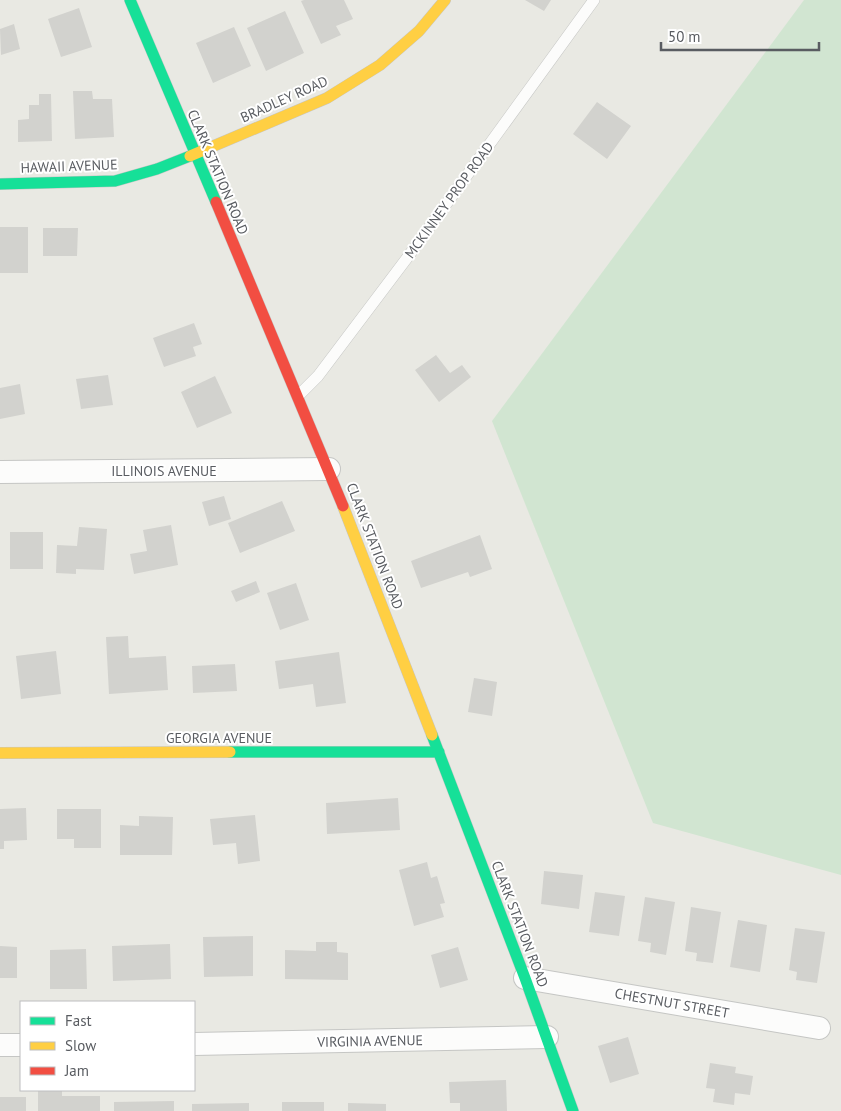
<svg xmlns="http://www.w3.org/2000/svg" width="841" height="1111" font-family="'PT Sans',sans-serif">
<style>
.green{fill:#d1e5d1}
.building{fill:#d2d2ce}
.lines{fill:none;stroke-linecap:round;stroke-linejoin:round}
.lane-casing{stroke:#c5c6c4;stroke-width:12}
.street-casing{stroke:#c5c6c4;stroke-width:24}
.fast-casing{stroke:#c6c6c5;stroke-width:12}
.slow-casing{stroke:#c6c6c5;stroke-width:12}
.jam-casing{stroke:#c6c6c5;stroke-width:12}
.lane{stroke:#fcfcfb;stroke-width:11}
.street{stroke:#fcfcfb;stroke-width:22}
.fast{stroke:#16e098;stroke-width:11}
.slow{stroke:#ffcf43;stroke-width:11}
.jam{stroke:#f24e42;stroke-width:11}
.labels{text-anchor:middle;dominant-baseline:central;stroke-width:4;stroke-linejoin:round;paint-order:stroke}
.street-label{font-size:14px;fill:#595c61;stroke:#fff}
</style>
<rect width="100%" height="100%" fill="#e9e9e3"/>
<path class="green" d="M804,0H841V875L653,823L492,421Z"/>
<path class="building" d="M304,0H344L353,19L336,26L341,35L321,44L301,1Z
M525,0H551L544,11Z
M79,8L92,47L61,57L48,19Z
M285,11L304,53L266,71L247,28Z
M14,24L20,49L1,55L0,29Z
M234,27L251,66L213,83L196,43Z
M73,91H92L93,99H112L114,137L75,139Z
M39,94H51L52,141L18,142V120L29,119V105H39Z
M597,102L631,126L607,159L573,134Z
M0,227H28V273H0Z
M43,228H78L77,256H43Z
M194,323L202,344L193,347L196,356L164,367L153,338Z
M436,355L450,373L462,365L471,377L439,402L415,370Z
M108,375L113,405L81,409L76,379Z
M215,376L232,413L197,428L181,392Z
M20,384L25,414L0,419V388Z
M224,496L231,519L209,526L202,502Z
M282,501L295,531L240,553L228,523Z
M171,525L178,565L134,574L130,554L147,551L143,530Z
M79,527L107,529L104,570L76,569V574L56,573L57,545L77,546Z
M10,532H43V569H10Z
M480,535L492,569L470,577L468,572L421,588L411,561Z
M256,581L260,592L236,602L231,591Z
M296,583L309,620L280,630L267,593Z
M128,636L129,658L166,656L168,690L109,694L106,637Z
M56,651L61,694L21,699L16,656Z
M339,652L346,703L316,707L313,684L279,689L275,661Z
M235,664L237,691L193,693L192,666Z
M474,678L497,682L492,716L468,712Z
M398,798L400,830L327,834L326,803Z
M26,808L27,840L4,841V849H0V809Z
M57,809H101V848H74V839H57Z
M255,815L260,861L238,864L236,843L213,845L210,819Z
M139,816L173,817L172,855H120V825L139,826Z
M427,862L431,878L437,876L445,903L440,904L444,917L414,926L399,870Z
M544,871L583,875L579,909L541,904Z
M595,892L625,896L619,936L589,932Z
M645,897L675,902L666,955L650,952L651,943L638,941Z
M691,907L721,912L713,963L696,961L697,953L685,951Z
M738,920L767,925L760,972L730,967Z
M795,928L825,932L817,983L796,980L797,972L789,970Z
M253,936V976L204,977L203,937Z
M316,942H337V952L348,953V980L285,979V950L316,951Z
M170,944L171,979L113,981L112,946Z
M0,946L17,947V978H0Z
M458,947L468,980L440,988L431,955Z
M86,949L87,989H50V950Z
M628,1037L639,1074L610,1083L598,1046Z
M710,1063L736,1067L735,1073L753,1076L750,1095L735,1093L734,1105L713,1102L715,1089L706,1088Z
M506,1080L507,1111H460V1103H450L449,1082Z
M38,1090H62V1096H100V1111H38Z
M0,1097H26V1111H0Z
M174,1101V1111H114V1102Z
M282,1102H324V1111H282Z
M249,1103V1111H192V1104Z
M348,1103L386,1104V1111H348Z"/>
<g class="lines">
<g class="lane-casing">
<path id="lane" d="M299,395L318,376L407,258L594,0"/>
</g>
<g class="street-casing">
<path id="street" d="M0,472L329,469
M525,978L819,1028
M194,1044L547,1037
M0,1045H21"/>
</g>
<g class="fast-casing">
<path id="fast" d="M130,0L216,202
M0,184L115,181L157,169L190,156
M432,735L525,978L573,1111
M230,752H439"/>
</g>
<g class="slow-casing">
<path id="slow" d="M190,156L327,98L380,65L419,31L445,0
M343,506L432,735
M0,753L230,752"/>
</g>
<g class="jam-casing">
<path id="jam" d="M216,202L343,506"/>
</g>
<use href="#lane" class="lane"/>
<use href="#street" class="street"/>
<use href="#fast" class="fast"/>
<use href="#slow" class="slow"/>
<use href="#jam" class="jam"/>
</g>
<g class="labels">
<g class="street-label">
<text transform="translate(284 99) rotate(-24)">BRADLEY ROAD</text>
<text transform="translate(69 166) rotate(-2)">HAWAII AVENUE</text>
<text transform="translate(218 172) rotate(67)">CLARK STATION ROAD</text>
<text transform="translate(449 200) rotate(-54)">MCKINNEY PROP ROAD</text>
<text x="164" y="471">ILLINOIS AVENUE</text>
<text transform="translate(375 546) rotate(69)">CLARK STATION ROAD</text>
<text x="219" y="738">GEORGIA AVENUE</text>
<text transform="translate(520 924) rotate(69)">CLARK STATION ROAD</text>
<text transform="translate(672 1003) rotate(10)">CHESTNUT STREET</text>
<text transform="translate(370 1041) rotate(-1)">VIRGINIA AVENUE</text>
</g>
</g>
<rect x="20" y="1001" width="175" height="90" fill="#ffffff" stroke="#bdbec0"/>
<rect x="30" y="1017" width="25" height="8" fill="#16e098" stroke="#bdbec0"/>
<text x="65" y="1026" font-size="15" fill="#595c61">Fast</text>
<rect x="30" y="1042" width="25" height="8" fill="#ffcf43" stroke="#bdbec0"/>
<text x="65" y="1051" font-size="15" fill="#595c61">Slow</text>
<rect x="30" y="1067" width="25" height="8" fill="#f24e42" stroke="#bdbec0"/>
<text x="65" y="1076" font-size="15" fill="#595c61">Jam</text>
<path d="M661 42v8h158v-8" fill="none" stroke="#595c61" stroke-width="2.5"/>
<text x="668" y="42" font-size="15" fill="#595c61" stroke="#ffffff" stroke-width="4" paint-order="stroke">50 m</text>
</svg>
